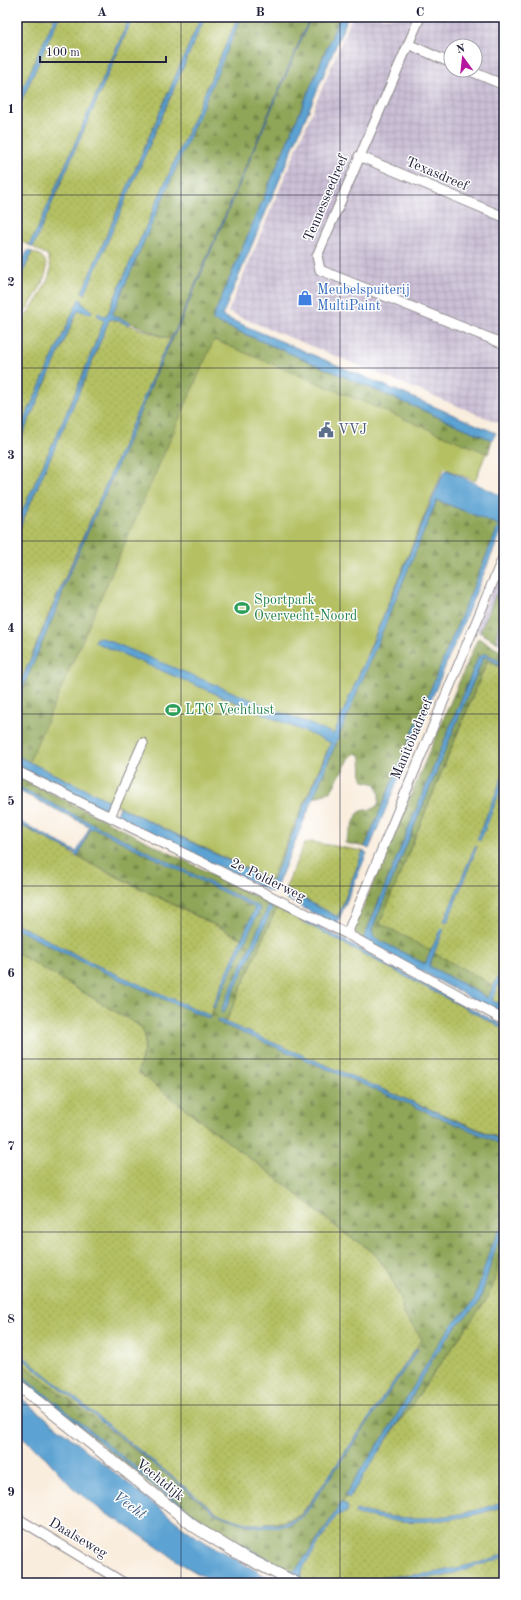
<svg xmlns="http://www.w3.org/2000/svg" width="521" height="1600" font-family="'Old Standard TT',serif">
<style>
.industrial{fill:url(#industrial-grid);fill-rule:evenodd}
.grass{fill:url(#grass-dots);stroke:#6b714e}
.forest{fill:url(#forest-firs);stroke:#58644a}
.park{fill:#b4c062;stroke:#6b714e}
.water{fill:#5ba2d2;stroke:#3e6286}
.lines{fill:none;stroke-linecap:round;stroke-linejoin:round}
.minor-casing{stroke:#8e888c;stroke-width:11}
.tertiary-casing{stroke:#8e888c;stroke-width:13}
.minor{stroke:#fff;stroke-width:9}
.tertiary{stroke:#fff;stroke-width:11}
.grid{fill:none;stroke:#22223b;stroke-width:1;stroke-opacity:0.55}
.labels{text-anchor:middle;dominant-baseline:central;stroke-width:3;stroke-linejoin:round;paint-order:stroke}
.street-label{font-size:14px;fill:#22223b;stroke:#fff}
.shop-label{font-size:14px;fill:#366cbe;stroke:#fff;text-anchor:start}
.service-label{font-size:14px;fill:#4e5e75;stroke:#fff;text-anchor:start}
.leisure-label{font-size:14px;fill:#27864d;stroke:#fff;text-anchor:start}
.water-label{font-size:15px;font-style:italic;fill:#3c5c7f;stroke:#fff}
.neatline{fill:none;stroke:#22223b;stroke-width:1.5}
.grid-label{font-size:13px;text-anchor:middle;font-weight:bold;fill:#22223b}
</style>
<defs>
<pattern id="industrial-grid" width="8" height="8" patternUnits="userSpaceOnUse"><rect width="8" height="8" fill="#cbbfd5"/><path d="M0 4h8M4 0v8" fill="none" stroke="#aea4b8"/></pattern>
<pattern id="grass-dots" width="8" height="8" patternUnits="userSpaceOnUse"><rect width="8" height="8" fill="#b4c062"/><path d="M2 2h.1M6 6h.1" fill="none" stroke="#9aa556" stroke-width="1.8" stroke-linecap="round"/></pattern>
<pattern id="forest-firs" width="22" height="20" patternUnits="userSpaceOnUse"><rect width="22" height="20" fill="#8fa658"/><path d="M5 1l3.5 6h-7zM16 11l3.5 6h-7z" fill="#74874a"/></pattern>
</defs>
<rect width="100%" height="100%" fill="#fff"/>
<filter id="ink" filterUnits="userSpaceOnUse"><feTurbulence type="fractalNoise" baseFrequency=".025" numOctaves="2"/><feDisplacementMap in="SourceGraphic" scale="8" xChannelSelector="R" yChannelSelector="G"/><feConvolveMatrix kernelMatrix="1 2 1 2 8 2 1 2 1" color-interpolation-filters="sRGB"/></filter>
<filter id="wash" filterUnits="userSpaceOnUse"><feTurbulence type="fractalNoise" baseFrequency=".012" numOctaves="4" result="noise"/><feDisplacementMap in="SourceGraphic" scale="16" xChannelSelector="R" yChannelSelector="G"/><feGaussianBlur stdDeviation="0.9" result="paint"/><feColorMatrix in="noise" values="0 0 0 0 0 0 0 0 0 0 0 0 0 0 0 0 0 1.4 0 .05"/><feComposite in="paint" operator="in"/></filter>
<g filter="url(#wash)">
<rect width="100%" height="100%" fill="#f9eddd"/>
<path class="industrial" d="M352,17H504V425L228,312ZM451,46H475V70H451Z
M504,558V646L474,630Z"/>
<path class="grass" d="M17,17H55L17,101Z
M59,17H130L37,230L29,245L17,240V111Z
M133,17H201L82,292L85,293L205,17H238L107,316L97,315L104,321L77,389L17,523V447L78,310L91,314L79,299L17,436V329L40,295L48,279L51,269L48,256L33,247Z
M32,252C36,253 41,255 43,258C57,273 24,311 17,324V287Z
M113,319L171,340L162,355L143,400L45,623L17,691V534L87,374L109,320Z
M488,660L504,670V1007L374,936Z
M17,824L67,849L75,856L245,940L210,1017L96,965L17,924Z
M311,842L363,851L338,917L285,889L303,846L306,843Z
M277,907L504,1029V1140L225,1024Z
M17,953L140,1026C151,1037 141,1059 138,1072L241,1152L281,1181L341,1231L372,1251L385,1267L401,1298L403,1313L422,1339L351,1446L303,1512C285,1525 246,1529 226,1519L146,1459L17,1360Z
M504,1244V1501C467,1516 426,1521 386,1516C376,1515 366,1512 356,1510L357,1514C409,1524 454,1524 504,1506V1583H310L293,1575L342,1503L488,1297Z"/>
<path class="forest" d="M241,17H310L228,208L311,17H340L212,320L492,440L488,454L318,388L416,508L427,513L310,792L313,796L437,500L499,525L365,847L345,843L358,813C362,810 366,810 371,809C383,806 379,793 376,784L364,781L362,779L361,758L360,755L356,753L351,756L331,791L317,797H313L277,885L120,807L145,748L114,803L17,756V701L59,603L67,579L125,448L163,357L172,341L224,218L171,340L112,315Z
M504,576C504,588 505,601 504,614C503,627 493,628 498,643L480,632Z
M478,638L504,653V664C496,659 486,650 478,658L364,937L365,940L354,934V928Z
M486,657L504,667V670L487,660L380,923L431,951L425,964L375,938L372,933V929L483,658Z
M17,776L277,907L225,1024L504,1140V1244L499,1258L496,1278L488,1297L342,1503L293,1575L223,1539L202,1526L17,1377V1360L220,1515C243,1528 281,1528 303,1512L351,1446L422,1339L403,1313L401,1298L385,1267L372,1251L341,1231L281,1181L241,1152L138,1072C141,1059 151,1037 140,1026L17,953V924L96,965L210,1017L245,940L78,857L90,829L93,828L17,790Z
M434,953L494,986L489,998L429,966Z"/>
<path class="park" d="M214,340L486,453L475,481L444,468L334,735L270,880L29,762Z"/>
<path class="water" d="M55,17H59L17,111V101Z
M130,17H133L33,247L29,245L37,230Z
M201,17H205L85,294L82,292Z
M238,17H241L229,46L112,315L131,323L129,325L113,319L109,320L87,374L17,534V523L77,389L104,321L97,315L98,313L104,316L107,315Z
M310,17H311L180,323L163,357L125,448L67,579L59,603L17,701V691C65,579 113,468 161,357C166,346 173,336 178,325Z
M340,17H348L222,316L496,433L492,440L212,320Z
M28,250L32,252L17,287V271Z
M79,299L82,300L81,303L92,311L91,314L78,310L17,447V436Z
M447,470L504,497V525L369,849L365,847L499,525L437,500L275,890L271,892L123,820L119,816L117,812L120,807L272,882L331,743L99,644L95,642L96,638L100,637L334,734L444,472Z
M483,654H487L504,664V667L486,657L483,658L372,929L373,935L375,938L425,964L441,928L444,929L429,966L488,998L504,963V970L492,1000L504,1007V1016L365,941L364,938L478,658Z
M17,756L114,803L112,809L104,810L17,766Z
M504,773V782L480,841L477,839Z
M17,786L259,907L260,909L214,1008L212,1007L255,908L94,828L90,829L78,856H76V854L17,823V820L77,852L89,828L88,825L17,790Z
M475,846L477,847L447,923L444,921Z
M363,851L367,853L337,924L335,925L283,897L285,889L338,917Z
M269,905L273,906L267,920L224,1012L222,1013L221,1011Z
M284,908L504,1026V1029L283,911Z
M17,924L96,965L211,1016L210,1019C145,991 80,963 17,929Z
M218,1019L492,1136L503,1142L504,1148L502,1145L488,1138L217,1022Z
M504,1227V1232L497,1243L480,1300L477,1305L457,1325L434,1357L398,1422L349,1498L345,1496L358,1474L387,1432L437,1346L453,1324L474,1301L491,1246L500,1230Z
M416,1349H418V1350L305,1514C283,1538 240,1525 215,1513L17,1354V1351L216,1512C240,1524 278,1532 302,1515Z
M17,1371L191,1512L220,1532L281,1566L280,1567L228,1539L191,1515L35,1389L17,1374Z
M17,1395L183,1527L201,1540L278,1583H215L185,1566L124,1524L102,1511L72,1487L46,1458L17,1432Z
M504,1501V1506C463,1520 419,1526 376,1518C370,1516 361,1516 355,1513L356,1510C366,1512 376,1515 386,1516C426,1521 467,1516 504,1501Z
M341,1503L346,1504L348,1508L347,1512L337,1515L303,1568L302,1572V1577L285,1569V1568L293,1571L296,1569L314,1546Z
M504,1554V1557L499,1559L445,1576L374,1581L372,1580L373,1578L424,1574L439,1572L481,1562Z"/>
</g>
<g filter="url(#ink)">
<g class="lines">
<g class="minor-casing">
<path id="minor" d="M420,17L317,256L320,270L504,344
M408,44L451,63
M468,70L504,85
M359,156L504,217
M17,771L347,934L504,1020
M110,817L143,743
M347,934L504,555
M17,1518L124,1583"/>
</g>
<g class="tertiary-casing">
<path id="tertiary" d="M17,1384L195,1527L239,1554L296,1583"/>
</g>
<use href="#minor" class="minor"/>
<use href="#tertiary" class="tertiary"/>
</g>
</g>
<path class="grid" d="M181,17V1583M340,17V1583M17,195H504M17,368H504M17,541H504M17,714H504M17,886H504M17,1059H504M17,1232H504M17,1405H504"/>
<defs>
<g id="shop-bare" transform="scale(1.2)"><path d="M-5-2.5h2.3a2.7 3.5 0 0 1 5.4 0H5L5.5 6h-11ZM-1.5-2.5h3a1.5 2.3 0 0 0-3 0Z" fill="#3f7fe0" stroke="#fff" stroke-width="2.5" paint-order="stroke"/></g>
<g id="civic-bare" transform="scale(1.2)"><path d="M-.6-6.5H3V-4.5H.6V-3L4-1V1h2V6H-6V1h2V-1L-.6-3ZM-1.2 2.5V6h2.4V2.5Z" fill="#5c6f8a" stroke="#fff" stroke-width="2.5" paint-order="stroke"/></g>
<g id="stadium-bare" transform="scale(1.2)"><path d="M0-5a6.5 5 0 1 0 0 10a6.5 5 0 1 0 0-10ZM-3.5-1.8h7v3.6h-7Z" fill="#2e9e5b" stroke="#fff" stroke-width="2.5" paint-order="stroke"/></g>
</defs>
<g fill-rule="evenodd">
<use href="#shop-bare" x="305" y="298"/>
<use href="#civic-bare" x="326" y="430"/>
<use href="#stadium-bare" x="242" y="608"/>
<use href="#stadium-bare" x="173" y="710"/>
</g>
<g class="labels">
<g class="street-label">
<text transform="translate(437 174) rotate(23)">Texasdreef</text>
<text transform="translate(326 198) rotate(-67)">Tennesseedreef</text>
<text transform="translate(412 739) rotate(-67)">Manitobadreef</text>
<text transform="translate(268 880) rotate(26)">2e Polderweg</text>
<text transform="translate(160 1480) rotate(39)">Vechtdijk</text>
<text transform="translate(78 1538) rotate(31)">Daalseweg</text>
</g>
<g class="shop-label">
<text x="317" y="290">Meubelspuiterij<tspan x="317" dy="16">MultiPaint</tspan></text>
</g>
<g class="service-label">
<text x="338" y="430">VVJ</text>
</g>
<g class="leisure-label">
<text x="254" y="600">Sportpark<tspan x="254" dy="16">Overvecht-Noord</tspan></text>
<text x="185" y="710">LTC Vechtlust</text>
</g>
<g class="water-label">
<text transform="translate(129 1506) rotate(36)">Vecht</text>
</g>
</g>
<rect width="521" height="1600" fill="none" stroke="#fff" stroke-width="44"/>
<g transform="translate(463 58) rotate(345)"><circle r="19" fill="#ffffff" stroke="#a7a7b1"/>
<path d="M0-3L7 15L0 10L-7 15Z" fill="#b5179e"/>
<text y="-6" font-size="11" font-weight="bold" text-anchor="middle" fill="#22223b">N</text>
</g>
<path d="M40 56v6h126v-6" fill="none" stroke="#22223b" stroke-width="2"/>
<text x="46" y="56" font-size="12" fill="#22223b" stroke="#ffffff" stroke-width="3" paint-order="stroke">100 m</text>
<rect x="22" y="22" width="477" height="1556" class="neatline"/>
<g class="grid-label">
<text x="102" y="16">A</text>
<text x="260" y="16">B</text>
<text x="420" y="16">C</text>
<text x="11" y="113">1</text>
<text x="11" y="286">2</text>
<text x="11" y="459">3</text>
<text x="11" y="632">4</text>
<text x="11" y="805">5</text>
<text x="11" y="977">6</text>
<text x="11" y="1150">7</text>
<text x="11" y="1323">8</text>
<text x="11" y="1496">9</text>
</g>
</svg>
